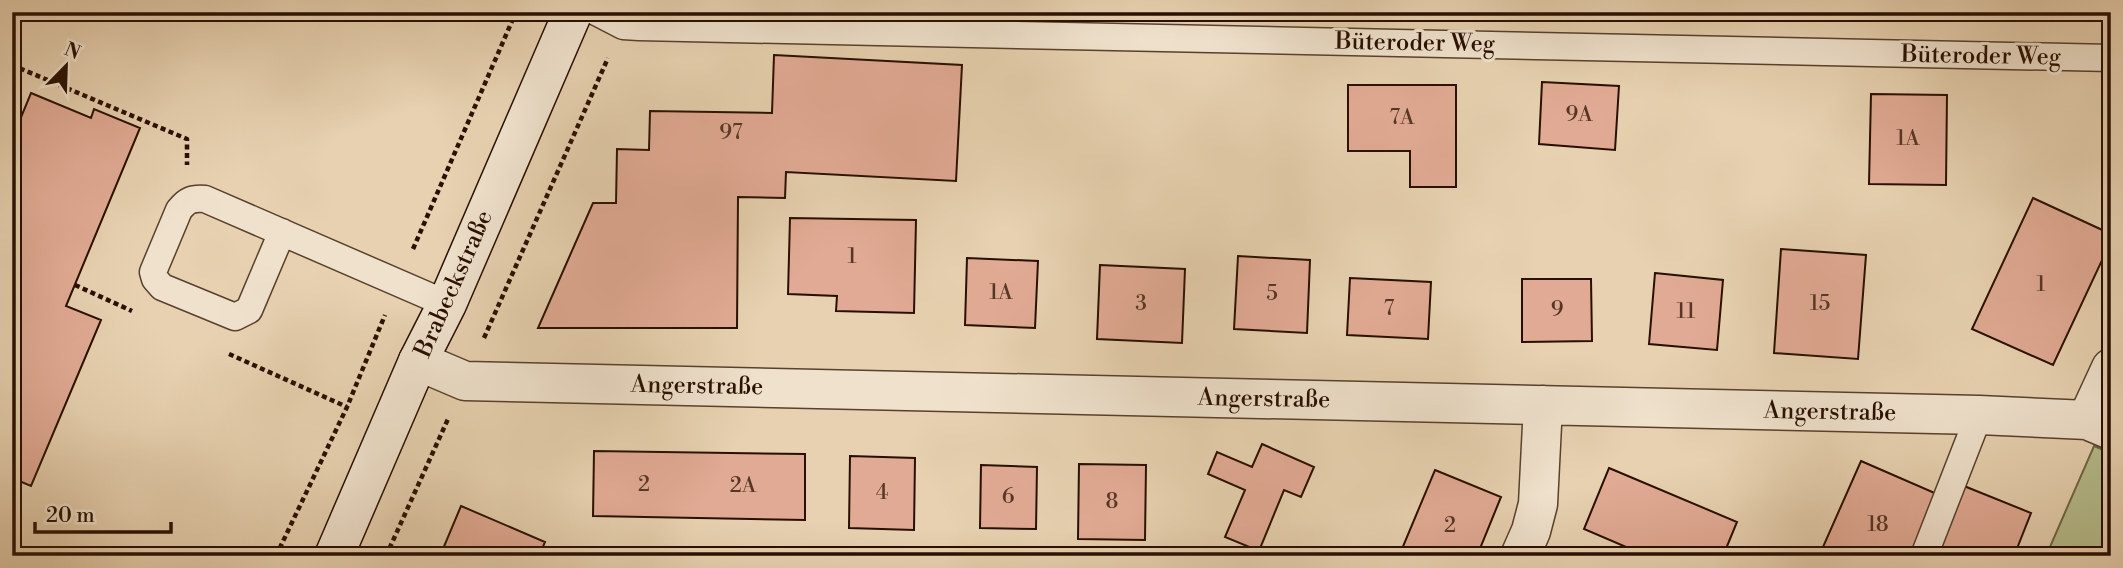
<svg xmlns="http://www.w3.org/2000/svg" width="2123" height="568" font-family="'Libre Bodoni',serif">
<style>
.green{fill:#b5bc8b;stroke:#6f6646;stroke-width:2}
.building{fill:#e1aa94;stroke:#290f00;stroke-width:2}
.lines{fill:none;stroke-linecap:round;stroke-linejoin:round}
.lane-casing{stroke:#58402c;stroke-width:29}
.street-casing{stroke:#58402c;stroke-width:41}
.secondary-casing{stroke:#290f00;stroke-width:41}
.path{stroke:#290f00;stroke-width:4.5;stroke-dasharray:5 3.5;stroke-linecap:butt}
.lane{stroke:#efe1cc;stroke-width:26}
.street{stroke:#efe1cc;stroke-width:38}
.secondary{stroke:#efe1cc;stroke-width:38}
.labels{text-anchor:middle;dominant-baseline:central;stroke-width:6;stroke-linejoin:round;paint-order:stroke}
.number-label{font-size:21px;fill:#573625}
.street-label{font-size:24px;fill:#290f00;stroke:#efe1cc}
</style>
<rect width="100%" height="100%" fill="#e7d1b0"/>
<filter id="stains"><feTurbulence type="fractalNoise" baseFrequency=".00286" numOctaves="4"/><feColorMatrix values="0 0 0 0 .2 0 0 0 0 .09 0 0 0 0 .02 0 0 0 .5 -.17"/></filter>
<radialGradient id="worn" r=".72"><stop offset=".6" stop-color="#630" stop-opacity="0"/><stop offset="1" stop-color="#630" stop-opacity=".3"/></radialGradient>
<path class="green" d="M2094,446L2111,453V556H2046Z"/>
<path class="building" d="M774,55L962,65L956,181L786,172L785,198L738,197L737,328H538L593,203H616L617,149L649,150L650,111L772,113Z
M1542,82L1619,86L1615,150L1539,144Z
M1348,85H1456V187H1410V151H1348Z
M31,93L91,118L94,109L140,128L66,306L101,320L31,486L12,478V139Z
M1871,94L1947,95L1946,185L1869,184Z
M2033,198L2111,234V241L2053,365L1972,329Z
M790,218L916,220L914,313L836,311L837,296L788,294Z
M1781,249L1866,255L1858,359L1774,353Z
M1238,256L1310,260L1307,333L1234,329Z
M967,258L1038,261L1035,328L965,325Z
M1100,265L1185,269L1182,343L1097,339Z
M1655,273L1723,280L1717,350L1649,344Z
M1350,278L1431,282L1428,339L1347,335Z
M1522,279H1591L1592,341L1522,342Z
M1262,444L1314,467L1301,497L1284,490L1259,551L1225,537L1245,490L1208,474L1217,452L1252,467Z
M594,451L805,454V520L593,516Z
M850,456L915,458L914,530L849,528Z
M1861,461L1937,494L1910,556H1819Z
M1079,464L1146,465L1145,540L1078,539Z
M981,465L1037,467L1036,529L980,528Z
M1609,468L1737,522L1723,556H1647L1584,529Z
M1435,470L1501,497L1477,556H1399Z
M1964,486L2031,513L2014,556H1935Z
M461,506L545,542L539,556H440Z"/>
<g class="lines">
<g class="lane-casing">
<path id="lane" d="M596,12L623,26L639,27L2111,58
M282,232L249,310L235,317L162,287L155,279L153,272L179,210C187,200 192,198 205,199L447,304
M1924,556L1979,415"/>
</g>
<g class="street-casing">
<path id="street" d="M418,361L465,381L1979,415L2087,420L2111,430
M2087,420L2111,368
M1520,556L1531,531L1538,504L1543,405"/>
</g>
<g class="secondary-casing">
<path id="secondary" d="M334,556L418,361L447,304L573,12"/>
</g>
<path class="path" d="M12,65L187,139V165
M413,249L516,12
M75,285L132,311
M484,338L608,58
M229,354L347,407
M276,556L347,407L385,315
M386,556L448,419"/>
<use href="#lane" class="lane"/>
<use href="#street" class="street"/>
<use href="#secondary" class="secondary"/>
</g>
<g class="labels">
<g class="number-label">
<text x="1579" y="115">9A</text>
<text x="1402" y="118">7A</text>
<text x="731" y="133">97</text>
<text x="1908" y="139">1A</text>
<text x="852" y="257">1</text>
<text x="2041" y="285">1</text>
<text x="1001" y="293">1A</text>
<text x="1272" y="294">5</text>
<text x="1141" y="304">3</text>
<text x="1820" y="304">15</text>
<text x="1389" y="309">7</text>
<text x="1557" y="310">9</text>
<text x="1686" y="312">11</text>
<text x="644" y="485">2</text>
<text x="743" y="486">2A</text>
<text x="882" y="493">4</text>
<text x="1008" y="497">6</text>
<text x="1112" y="502">8</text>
<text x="1878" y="525">18</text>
<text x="1450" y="526">2</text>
</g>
<g class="street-label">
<text transform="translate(1415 43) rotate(1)">Büteroder Weg</text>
<text transform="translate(1981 56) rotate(1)">Büteroder Weg</text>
<text transform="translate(454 284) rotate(-66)">Brabeckstraße</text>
<text transform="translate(697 386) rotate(1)">Angerstraße</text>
<text transform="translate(1264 399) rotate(1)">Angerstraße</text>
<text transform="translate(1830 412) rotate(1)">Angerstraße</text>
</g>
</g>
<rect width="2123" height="568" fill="none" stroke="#e7d1b0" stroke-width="42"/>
<rect x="14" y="14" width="2095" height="540" fill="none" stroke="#290f00" stroke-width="3.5"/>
<rect x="21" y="21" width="2081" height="526" fill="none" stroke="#290f00" stroke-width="2"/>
<g transform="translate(66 66) rotate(23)" stroke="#efe1cc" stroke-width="5" paint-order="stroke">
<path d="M0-5L12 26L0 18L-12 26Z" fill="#290f00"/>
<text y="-10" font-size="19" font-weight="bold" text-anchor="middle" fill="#290f00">N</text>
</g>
<path d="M35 522v10h136v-10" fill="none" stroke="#290f00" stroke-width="3.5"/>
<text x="46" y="522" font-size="21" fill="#290f00" stroke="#efe1cc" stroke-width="5" paint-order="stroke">20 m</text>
<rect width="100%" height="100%" filter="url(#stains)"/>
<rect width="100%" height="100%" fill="url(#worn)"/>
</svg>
